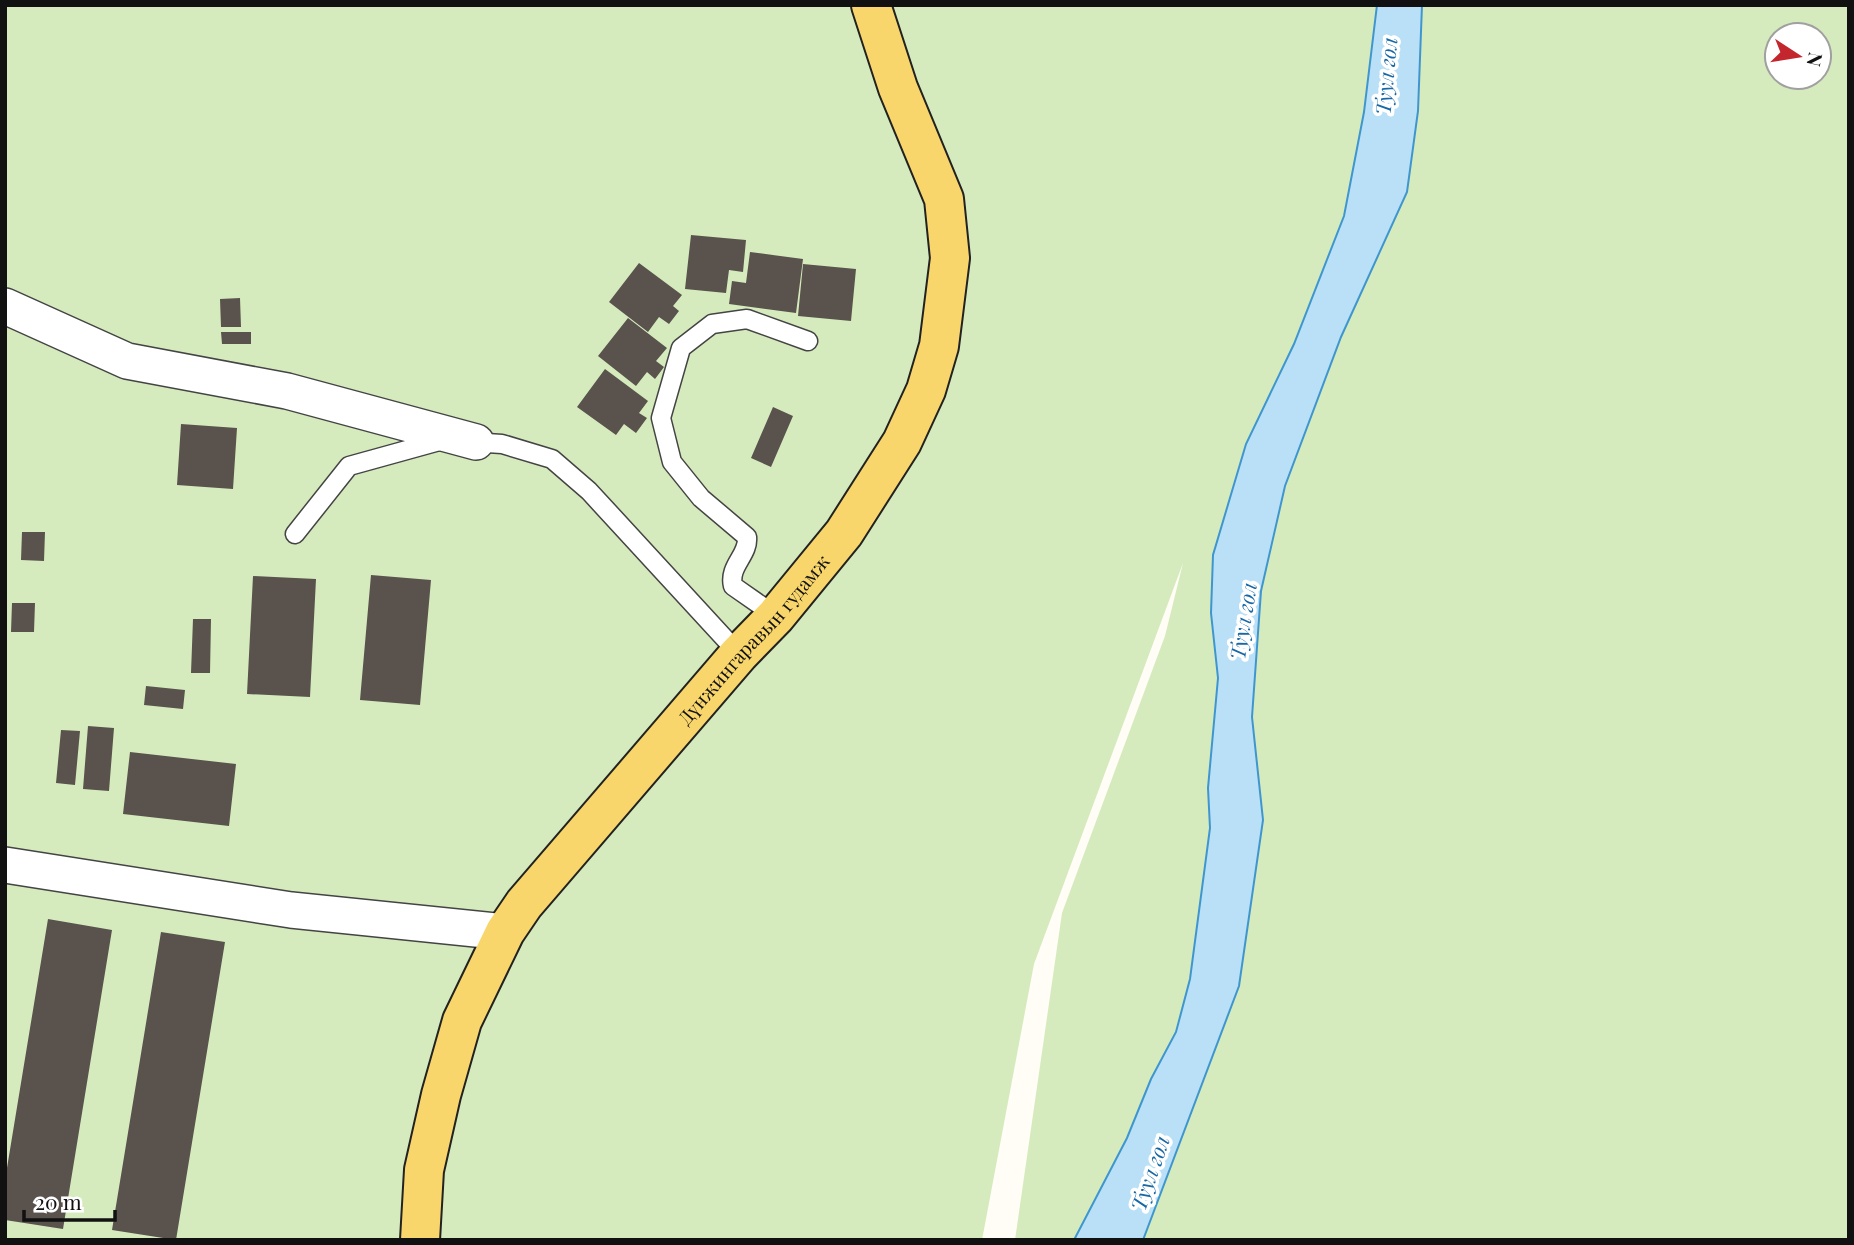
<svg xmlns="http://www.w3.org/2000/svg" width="1854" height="1245" font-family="'Playfair Display',serif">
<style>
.green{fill:#d5ebbd;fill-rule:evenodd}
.water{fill:#b9e0f7;stroke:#3f96cf;stroke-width:2}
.building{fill:#5a524d}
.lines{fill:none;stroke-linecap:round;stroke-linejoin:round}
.service-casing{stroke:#444;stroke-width:21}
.minor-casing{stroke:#444;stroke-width:38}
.primary-casing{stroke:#222;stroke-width:42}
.service{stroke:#fff;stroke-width:18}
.minor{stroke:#fff;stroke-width:35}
.primary{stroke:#f9d66b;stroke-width:38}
.labels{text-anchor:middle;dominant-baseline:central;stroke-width:7;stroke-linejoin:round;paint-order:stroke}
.street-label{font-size:19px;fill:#111;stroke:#fff}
.water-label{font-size:21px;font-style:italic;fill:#1768a6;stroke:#fff}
</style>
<rect width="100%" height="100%" fill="#fffdf5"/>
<path class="green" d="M5,5H1849V1240H1015L1062,913L1165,636L1183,563L1034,964L982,1240H5ZM1777,35H1819V77H1777Z"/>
<path class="water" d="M1377,5H1422L1418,111L1407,192L1341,337L1285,486L1261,591L1252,717L1263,820L1239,986L1143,1240H1074L1127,1138L1151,1079L1176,1032L1190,979L1210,828L1208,788L1218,678L1211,613L1213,555L1246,444L1294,344L1344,216L1364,112Z"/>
<path class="building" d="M691,235L746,240L743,272L729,270L726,293L685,289Z
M750,252L803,259L796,313L729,304L732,281L746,283Z
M639,263L682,295L673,306L679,311L669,324L659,317L648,332L609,302Z
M803,264L856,269L851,321L798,316Z
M240,298L241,327H221L220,299Z
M628,318L667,348L656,361L664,367L655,379L647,372L636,386L598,356Z
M221,332H251V344H222Z
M605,369L648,401L639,413L647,418L636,433L624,424L616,435L577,407Z
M773,407L793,416L771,467L751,458Z
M181,424L237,428L233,489L177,485Z
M22,532H45L44,561L21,560Z
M371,575L431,580L420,705L360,700Z
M253,576L316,579L310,697L247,694Z
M12,603H35L34,632H11Z
M193,619H211L210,673H191Z
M146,686L185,690L183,709L144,705Z
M88,726L114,728L109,791L83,789Z
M61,730L80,731L75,785L56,783Z
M130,752L236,764L229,826L123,814Z
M48,919L112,930L63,1229L5,1220V1180Z
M161,932L225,942L176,1240L112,1230Z"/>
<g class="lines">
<g class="service-casing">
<path id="service" d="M471,442L502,444L552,459L589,491L739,654
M295,534L349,466L443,440
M776,616L733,586C728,566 749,555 747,537L701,498L672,462L661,418L681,348L712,324L747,319L808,341"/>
</g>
<g class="minor-casing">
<path id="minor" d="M5,306L127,361L287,391L476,442
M5,865L291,910L505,932"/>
</g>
<g class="primary-casing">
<g id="primary">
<path id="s1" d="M420,1240L424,1170L441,1095L462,1021L505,932L524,904L739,654L776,616L844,533L902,442L926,390L939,346L950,258L944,199L898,88L871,5"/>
</g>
</g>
<use href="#service" class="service"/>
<use href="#minor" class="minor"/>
<use href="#primary" class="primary"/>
</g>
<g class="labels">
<g class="street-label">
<text stroke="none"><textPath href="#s1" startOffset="707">Дүнжингаравын гудамж</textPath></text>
</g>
<g class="water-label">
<text transform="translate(1385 76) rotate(-85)">Туул гол</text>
<text transform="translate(1242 621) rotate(-81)">Туул гол</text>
<text transform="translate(1149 1173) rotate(-71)">Туул гол</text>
</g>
</g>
<rect width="1854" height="1245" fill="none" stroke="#111111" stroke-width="14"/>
<g transform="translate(1798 56) rotate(102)"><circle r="33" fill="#ffffff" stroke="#a0a0a0" stroke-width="2"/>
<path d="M0-5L12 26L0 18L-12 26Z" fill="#c4262e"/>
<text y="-10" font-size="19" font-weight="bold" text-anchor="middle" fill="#111111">N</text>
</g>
<path d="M24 1210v10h91v-10" fill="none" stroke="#111111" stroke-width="3.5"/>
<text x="35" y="1210" font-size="21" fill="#111111" stroke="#ffffff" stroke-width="5" paint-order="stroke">20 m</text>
</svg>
